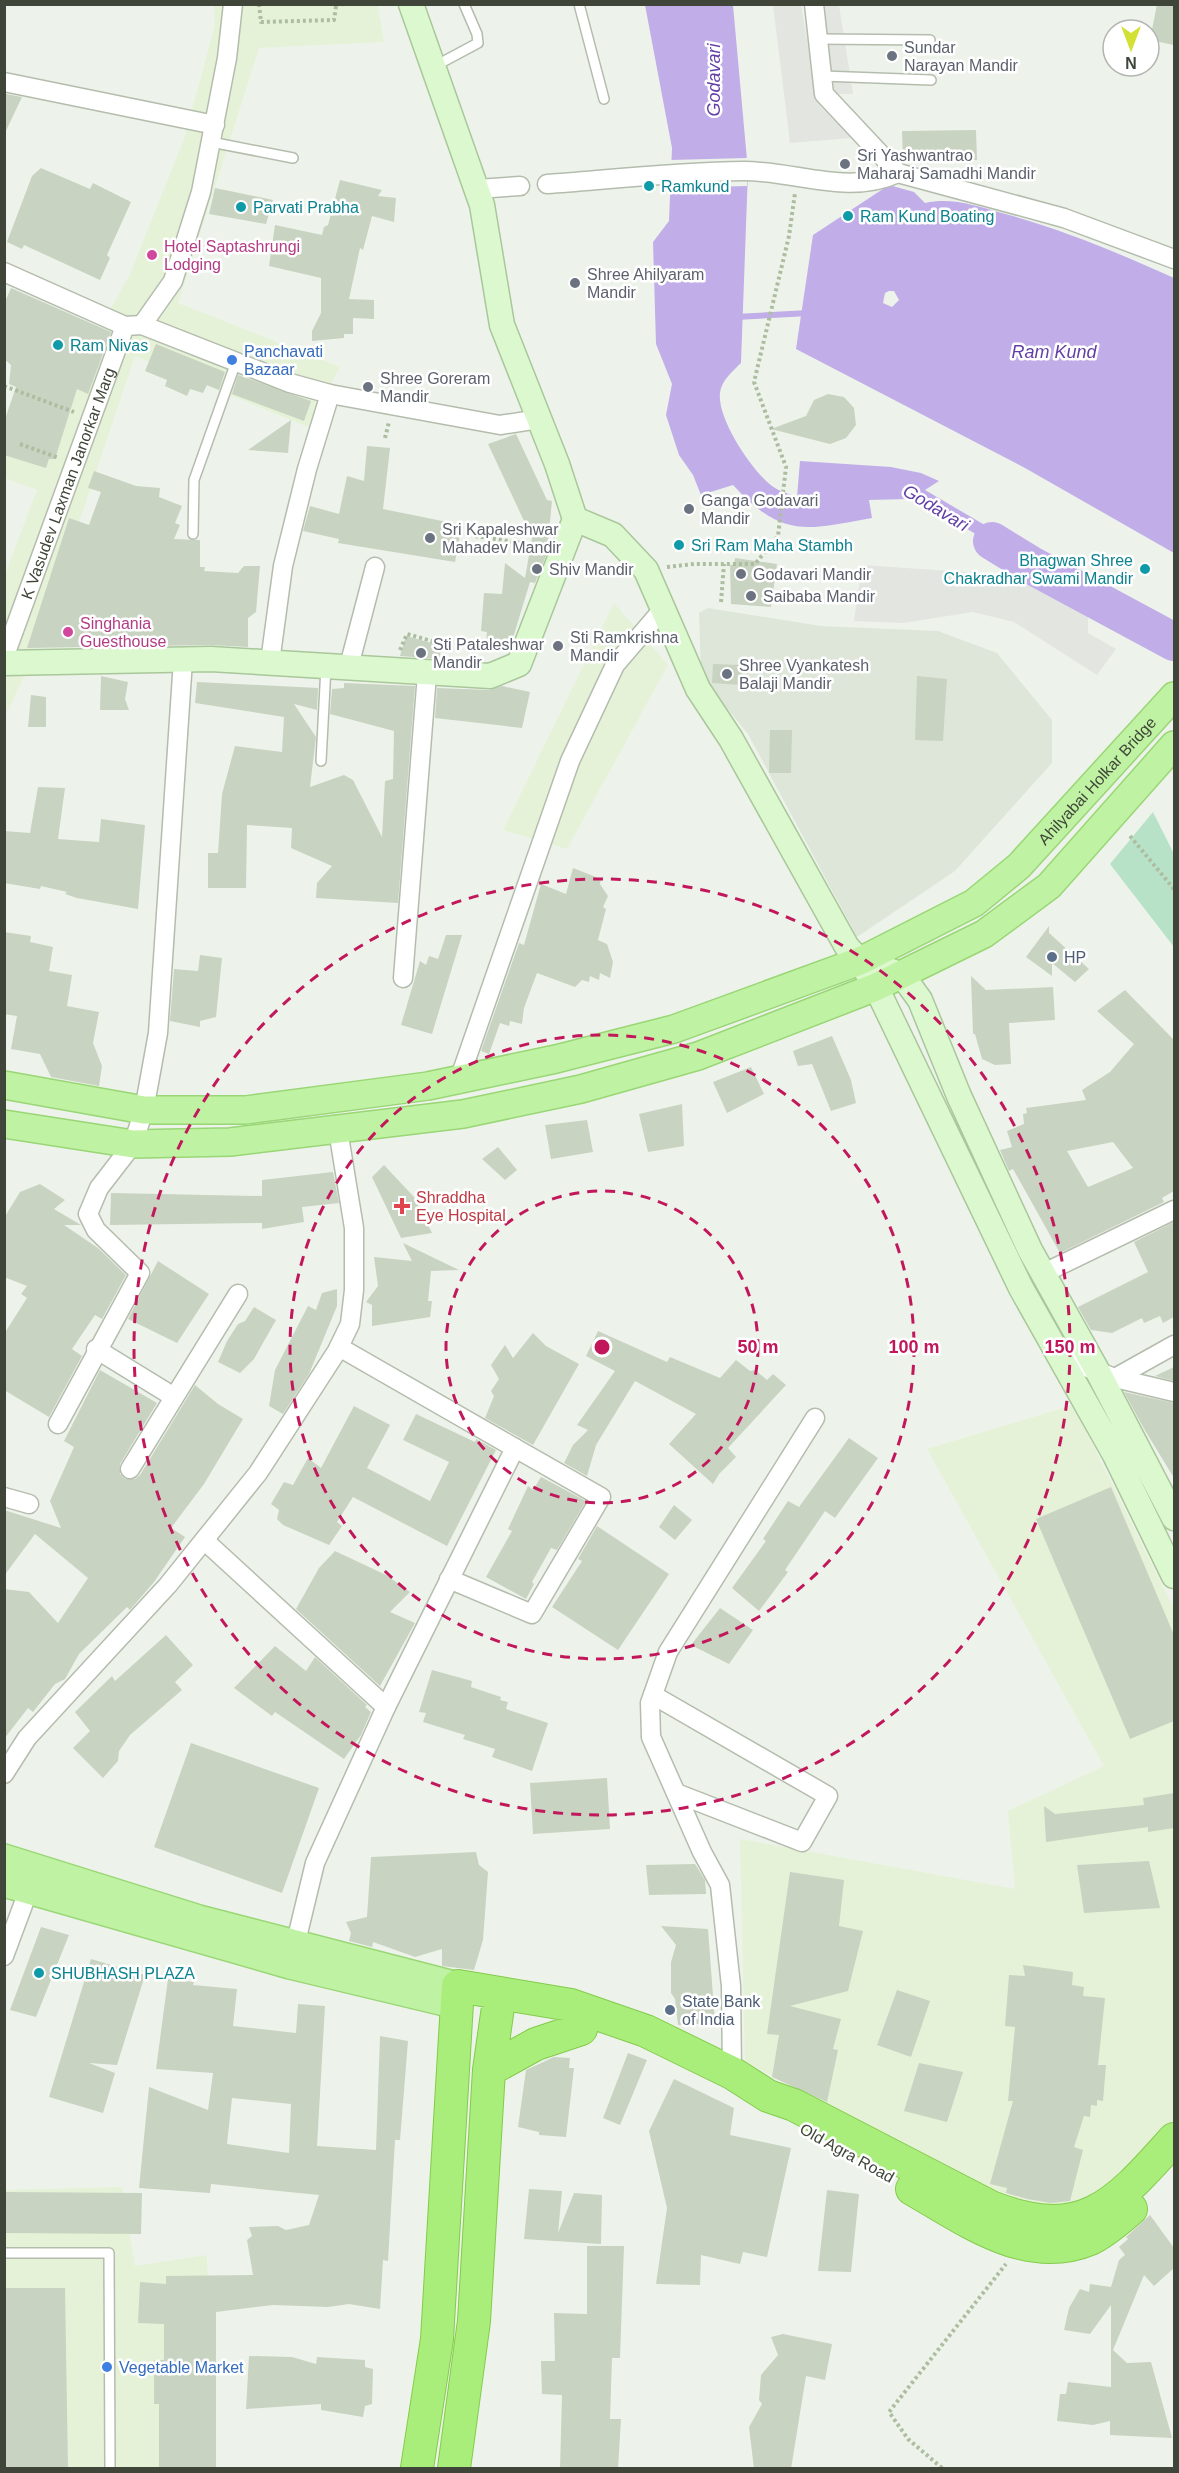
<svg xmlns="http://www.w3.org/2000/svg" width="1179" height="2473" font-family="Helvetica,sans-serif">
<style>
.residential{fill:#dee6d9}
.commercial{fill:#e5f2d8}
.green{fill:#b8e2c8}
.parking{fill:#e3e5e1}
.water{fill:#c1aee8;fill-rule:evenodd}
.pier{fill:#edf3ea}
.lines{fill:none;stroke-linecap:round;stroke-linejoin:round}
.stream{stroke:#c1aee8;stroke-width:6}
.river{stroke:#c1aee8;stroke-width:38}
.building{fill:#c9d3c1;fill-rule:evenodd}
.lane-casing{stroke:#b4bdad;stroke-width:12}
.street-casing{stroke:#b4bdad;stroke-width:21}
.secondary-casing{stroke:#a9c79b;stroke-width:27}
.primary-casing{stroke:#99d675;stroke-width:30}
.highway-casing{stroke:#84cb4c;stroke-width:34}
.path{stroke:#adbda0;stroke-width:4;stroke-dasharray:3 3;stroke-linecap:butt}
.lane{stroke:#fff;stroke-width:9}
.street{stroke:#fff;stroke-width:18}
.secondary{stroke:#dcf8cf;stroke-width:24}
.primary{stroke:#c0f2a4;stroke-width:27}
.highway{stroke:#a9ed7b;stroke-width:32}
.ring{fill:none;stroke:#c2185b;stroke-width:3;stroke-dasharray:10 8}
.worship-dot{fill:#6b7280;stroke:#fff;stroke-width:2}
.culture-dot{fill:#0f9aa8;stroke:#fff;stroke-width:2}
.hotel-dot{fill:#d1479c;stroke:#fff;stroke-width:2}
.shop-dot{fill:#3f7fe0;stroke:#fff;stroke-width:2}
.service-dot{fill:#5c6f8a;stroke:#fff;stroke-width:2}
.health-dot{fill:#e0444e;stroke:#fff;stroke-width:2}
.labels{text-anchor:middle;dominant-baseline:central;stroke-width:5;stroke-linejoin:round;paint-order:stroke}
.worship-label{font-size:16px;fill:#5b616d;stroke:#fff;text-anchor:start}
.culture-label{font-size:16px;fill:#0d838f;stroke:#fff;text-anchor:start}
.hotel-label{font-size:16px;fill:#b23c85;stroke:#fff;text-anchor:start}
.shop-label{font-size:16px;fill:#366cbe;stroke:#fff;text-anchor:start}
.street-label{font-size:16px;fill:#3f4639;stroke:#fff}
.service-label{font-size:16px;fill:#4e5e75;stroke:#fff;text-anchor:start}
.health-label{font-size:16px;fill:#be3a42;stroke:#fff;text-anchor:start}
.water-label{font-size:18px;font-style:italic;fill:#623fa5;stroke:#fff}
.centre{fill:#c2185b;stroke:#fff;stroke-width:3}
.ring-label{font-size:18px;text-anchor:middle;font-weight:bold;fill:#c2185b;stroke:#fff;stroke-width:5;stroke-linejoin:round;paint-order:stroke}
</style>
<rect width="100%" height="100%" fill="#edf3ea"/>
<path class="residential" d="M708,608L821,626L938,631L997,653L1052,720V763L955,871L857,937L748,734L701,676L699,613Z"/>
<path class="commercial" d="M214,5H378L384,42L259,48L178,303L340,367L308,427L135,356L34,656L5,716L4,577L37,490L5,478V446L94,338L130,274L184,139L215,25Z
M614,603L668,665L567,849L503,830Z
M1073,1405L1174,1609V2122L1108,2193L1067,2212L983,2187L745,2062L740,1839L1015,1889L1008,1811L1104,1766L927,1449Z
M122,2187L135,2266L207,2255L212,2468H5L4,2190Z"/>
<path class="green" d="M1153,812L1174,854V947L1110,864Z"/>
<path class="parking" d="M773,5H801L818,104L851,138L790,143Z
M822,5H839L853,94H835Z
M862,565L1026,576L1088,610V633L1116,649L1097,675L1014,622L973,612L903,623L854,621Z"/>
<path class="water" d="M645,5H733L748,171L741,363C733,371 721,381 720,393C717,419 752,471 772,486C779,491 789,494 797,497L800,461L891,467L921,473L939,481L925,490L1041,558L1034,568L950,519L908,499L869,500L872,518C805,530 783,539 733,485L701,495L693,475L679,455L666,415L672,384L656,344L653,242L669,221L672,148Z
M889,185L914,192L925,203C952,197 976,206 1002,213C1064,230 1116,252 1174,278V553L1025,468L796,349L813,235ZM889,291H894L899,300L892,307L883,303L885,293Z"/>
<path class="pier" d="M747,158V186L671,188V160Z"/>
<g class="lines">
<path class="stream" d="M736,317L809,313"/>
<path class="river" d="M992,541L1031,565L1174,642"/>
</g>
<path class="building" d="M1157,4H1174V45L1150,40Z
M6,94L22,97L4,135V97Z
M976,130L977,160L903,161L902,131Z
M41,168L90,189L93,183L131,202L107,255L110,258L100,280L24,245L22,249L7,242L32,176Z
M340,180L382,190L378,196L396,198L394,222L372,216L363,250L360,248L349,299L374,300V319L353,318V334H344V338L312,341V331L321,313V278L269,266L275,225L322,235L324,227L328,225Z
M215,188L273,200L266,224L209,214Z
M11,288L111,332L88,394L77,389L55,459H49L46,468L4,455V422L16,387L9,384L11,365L4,359V304Z
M156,344L225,372L219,390L207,385L203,393L190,389L187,396L165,386L167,380L145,371Z
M238,375L311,401L304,421L232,394Z
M828,394L844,397L854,408L856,425L846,438L830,444L771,429L806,416L814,400Z
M291,420L288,453L248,450Z
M516,434L547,500L552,501L547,553L535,583L530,582L513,638L506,644L486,643L487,632L481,631L484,593L502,594L505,563L525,578L532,538L488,444Z
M367,446L390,448L383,509L462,525L455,562L338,543L339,539L303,531L310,506L339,514L347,476L364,481Z
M94,471L136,486L160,488L159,497L182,506L175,523L180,525L174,539L200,540V567H205L204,571L238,573L244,566H260L256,612L248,618V647L211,645L27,648L69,518L89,525L101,492L88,488Z
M735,558L777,564L771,607L731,604L730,565H734Z
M406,636L442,646L439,659L400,656Z
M713,664L742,665L741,685L712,683Z
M101,676L128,682L125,699L129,710H100Z
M917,676L947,679L943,741L915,740Z
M197,682L318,688L317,710L294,704L316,737L310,787L344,775L353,780L382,837L385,781L393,779L394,731L330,714L332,689L344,688V683L415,686L398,903L316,898L317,883L332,866L291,848L292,828L247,825L246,888H208V853H218L222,794L235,746L282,752L284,717L195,703Z
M502,686L530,692L522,728L435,718L437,688L489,690Z
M31,695L46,697V727H28Z
M770,730H792L791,773H769Z
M38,787L65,788L58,839L99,842L101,819L145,825L138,909L77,898L65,894L67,892L41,886L40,889L4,883V831L30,833Z
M573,868L601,879L600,884L608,896L603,907L606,909L598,940L607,944L613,962L610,978L600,973L599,980L590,976L589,982L582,980L575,987L537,973L524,1008L522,1024L510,1021L509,1026L500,1023L489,1054L481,1051L519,943L524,945L541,884L566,894Z
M1049,926V933L1089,969L1075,982L1052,963V976L1026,957Z
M4,932L31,936L30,942L53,947L49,971L72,975L67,1006L99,1012L93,1043L102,1066L99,1086L51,1077L40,1054L11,1049L17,1016L4,1014Z
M446,935H462L432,1034L401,1025L420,961L426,965L429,956L438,959Z
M200,955L222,958L216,1017L200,1021V1027L170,1021L174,969L198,971Z
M971,976L986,990L1053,987L1055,1020L1009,1023L1011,1064L995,1065L982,1059L975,1034H973Z
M1125,990L1174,1040V1191L1162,1198L1164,1202L1060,1253L1013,1169L1009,1171L1000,1150L1012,1147L1007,1131L1024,1124L1023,1114L1027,1113L1026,1108L1086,1100L1082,1090L1110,1072L1134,1044L1097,1011ZM1113,1142L1133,1168L1088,1187L1067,1151Z
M832,1036L851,1080L856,1103L831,1111L812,1064L798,1066L793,1051Z
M751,1067L764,1094L727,1113L713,1082Z
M682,1104L684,1146L648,1152L639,1114Z
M587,1120L593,1152L551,1159L545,1125Z
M498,1147L517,1170L505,1180L482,1159Z
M384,1165L414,1197L432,1233L401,1238L372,1177Z
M333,1172L339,1203L302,1207L304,1222L262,1229V1223L110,1225L111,1193L262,1196V1180Z
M40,1184L65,1200L54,1209L81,1225H64L98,1248L126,1275L102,1319L95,1315L72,1349L82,1356L49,1417L4,1390V1334L27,1298L21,1294L27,1286L4,1277V1218L20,1192Z
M1174,1222V1317L1163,1323L1160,1316L1144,1323L1142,1318L1112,1333L1091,1330L1078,1307L1148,1272L1134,1242Z
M403,1243L459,1270L431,1271L428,1301H432L430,1317L372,1326V1305L366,1302L378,1286L374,1257L412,1261Z
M158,1261L209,1294L177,1343L128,1319Z
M337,1289V1306L309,1374L283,1414L269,1406L275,1370L308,1306L316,1310L322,1293Z
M254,1307L276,1320L254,1359L240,1373L218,1362L227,1341L238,1324L245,1321Z
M598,1331L667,1362L670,1357L720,1378L736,1360L750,1371L755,1370L767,1380L773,1374L786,1385L728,1448L736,1457L719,1474L713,1484L669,1444L696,1414L635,1381L596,1445L587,1476L564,1463L573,1445L588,1430L577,1425L615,1371L586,1356Z
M533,1333L546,1346L579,1364L533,1445L485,1418L494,1396L491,1391L499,1379L491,1365L505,1345L513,1358Z
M1174,1367V1381L1155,1376Z
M100,1370L157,1403L120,1464V1474L125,1479H135L140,1475L195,1385L218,1404L243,1419L204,1484L171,1528L185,1537L154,1582L130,1610L127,1607L79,1654L65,1679L55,1684L33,1712L28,1708L4,1739V1589L29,1592L58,1623L88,1578L35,1534L4,1576V1510L61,1528L50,1501L74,1447L64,1441Z
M1124,1392L1174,1403V1478L1143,1427Z
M354,1406L390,1425L367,1468L430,1501L449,1462L403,1440L416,1414L475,1442L476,1439L496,1450L447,1546L353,1497L337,1522L342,1526L329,1545L283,1525L277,1519L279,1510L271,1504L284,1482L293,1485L308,1458L321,1468Z
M849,1438L878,1458L835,1518L825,1511L785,1570L788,1572L759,1611L732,1588L766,1541L763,1539L788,1501L799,1507Z
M541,1477L586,1501L557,1550L551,1548L532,1582L534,1584L526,1599L486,1577L512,1531L508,1529L528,1486L533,1490Z
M1111,1487L1174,1635V1721L1130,1739L1036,1519Z
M674,1505L692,1520L675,1540L659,1527Z
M597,1526L669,1574L618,1650L552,1607L582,1561L578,1559Z
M335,1551L386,1575L410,1592L390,1612L415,1623L380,1686L296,1609L319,1568Z
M720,1608L753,1630L729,1664L691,1645Z
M166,1635L193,1665L175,1682L182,1690L130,1735L119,1751L118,1761L103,1778L73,1748L90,1731L75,1712L112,1676L115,1681Z
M275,1646L306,1671L315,1657L367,1705L365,1707L371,1712L361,1735L344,1759L275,1712L272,1716L234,1688Z
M432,1670L472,1681L471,1687L501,1697L500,1700L508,1702L506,1709L548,1723L532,1771L492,1757L495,1749L463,1739L465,1735L423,1722L426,1713L419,1712Z
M191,1743L319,1788L282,1893L154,1847Z
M607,1778L610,1829L533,1834L530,1783Z
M1174,1793V1828L1148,1832V1827L1046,1842L1044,1806L1055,1814L1144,1805L1143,1798Z
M476,1852L479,1865L488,1872L483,1940L474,1970L442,1966V1949L415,1957L373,1942L372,1947L349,1941L351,1933L346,1922L367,1917L371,1857Z
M1149,1861L1160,1908L1084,1913L1077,1865Z
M695,1864L705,1880L706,1894L649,1895L646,1865Z
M790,1872L844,1880L839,1926L863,1931L848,1991L790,2006L841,2019L833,2049L838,2050L827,2102L772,2077L779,2035L767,2034Z
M661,1926L708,1929L715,2023L678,2025L675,1999L671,1993V1962L676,1945Z
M41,1927L69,1935L36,2017L10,2010Z
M91,1959L145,1975L117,2065L89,2063L115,2073L103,2113L49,2097Z
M1023,1965L1073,1972L1072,1985L1084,1987L1083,1996L1105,1998L1098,2065H1106L1103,2101L1097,2100V2106L1091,2105L1090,2117L1084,2116L1074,2147L1083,2150L1070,2201L1051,2203L1027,2199L1006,2193L1007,2188L990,2184L1013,2101H1008L1015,2027L1005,2026L1009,1975L1025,1976Z
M168,1979L194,1982L193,1985L237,1989L233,2026L296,2033L298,2004L325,2006L317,2146L376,2150L380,2036L408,2041L400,2140H395L388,2261L383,2260L380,2309L349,2304L328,2307L273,2305L216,2312V2469H159V2404H154V2360H164V2324L138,2323L140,2282L166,2284V2276L253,2275L247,2240L252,2236L249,2227L278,2226L286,2230L309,2225L319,2195L211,2184L210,2193L139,2188L149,2087L208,2110L213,2073L156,2069ZM232,2098L291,2104L289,2153L227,2144Z
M897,1990L930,2001L911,2057L877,2045Z
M628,2053L647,2060L620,2125L603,2118Z
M554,2057L570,2058L569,2068H574L566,2137L539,2135V2132L518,2127L526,2070Z
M919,2063L963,2072L947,2122L904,2111Z
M674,2079L734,2108L730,2135L791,2148L767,2257L743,2252L740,2264L701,2255L700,2285L656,2284L667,2208L649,2131Z
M529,2189L562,2191L558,2233L574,2193L602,2195L601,2244L524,2239Z
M827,2190L859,2194L851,2272L818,2271Z
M6,2192L142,2193L141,2234L6,2233Z
M1150,2215L1174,2248V2268L1154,2286L1144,2275L1113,2350L1127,2363L1151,2362L1172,2438L1110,2435V2421L1093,2425L1057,2421L1060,2394H1066L1068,2382L1111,2387V2305L1090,2334L1064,2330L1069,2308L1080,2289L1089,2292L1090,2284L1111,2287L1119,2260L1125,2255L1119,2247L1128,2239L1126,2237Z
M587,2246H624L620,2358H612L610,2419H621L618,2469H560L562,2395L542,2394L541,2361H555L554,2313L587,2314Z
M4,2288H65L68,2469H4Z
M783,2334L832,2344L825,2380L806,2376L791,2469H754L749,2427L762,2404L759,2400L761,2375L778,2355L771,2337Z
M249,2356L292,2357L316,2364L317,2357L365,2360V2367L373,2369L372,2404L365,2406L363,2417L321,2410V2404L246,2409Z"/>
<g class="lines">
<g class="lane-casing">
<path id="lane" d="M579,4L604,99
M818,39L930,40
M435,66L478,43L477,34L464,4
M822,76L931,80
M211,142L293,158
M193,534L194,480L236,362
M321,761L326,667
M4,2253H109L110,2468"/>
</g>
<g class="street-casing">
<g id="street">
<path d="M814,4L824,94L898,173L1064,218L1174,259"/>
<path d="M4,82L215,125"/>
<path d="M547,184C613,179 678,172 744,171C796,171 848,196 898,173"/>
<path d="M477,189L520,186"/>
<path d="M4,272L125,326"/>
<path d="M142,325L173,281L201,192L227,58L233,4"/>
<path id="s1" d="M4,658L125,326L142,325L290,383L330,394L500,425L539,419"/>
<path d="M270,662L283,566L307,469L330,394"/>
<path d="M349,666L375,567"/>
<path d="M403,978L427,674"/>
<path d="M459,1080L570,761L615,665L663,609"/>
<path d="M1042,1274L1174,1210"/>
<path d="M96,1349L174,1397"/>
<path d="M1059,1357L1115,1378L1174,1392"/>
<path d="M1115,1378L1174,1345"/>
<path d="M58,1424L140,1273L96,1230L88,1214L99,1188L133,1144L144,1110L158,1033L183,660"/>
<path d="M130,1469L238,1294"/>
<path d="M4,1497L29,1504"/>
<path d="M205,1541L386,1707L515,1448L339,1347"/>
<path d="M449,1579L532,1614L601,1497L515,1448"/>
<path d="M653,1695L828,1796L802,1842L676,1793"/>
<path d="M4,1774L27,1738L168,1585L258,1473L337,1351L350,1324L354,1290V1228L338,1130"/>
<path d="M293,1954L315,1863L386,1707"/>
<path d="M4,1956L32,1881"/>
<path d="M732,2073L731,1986L720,1885L702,1852L651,1737L650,1703L668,1652L815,1418"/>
</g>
</g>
<g class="secondary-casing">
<path id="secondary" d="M411,4L482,205L502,325L557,464L575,519L613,535L646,570L698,689L731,739L847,947L860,961L876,987L1021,1288L1115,1455L1174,1576
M4,663L211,659L490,676L519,664L575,519
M886,969L902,975L920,1000L959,1096L1030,1250L1098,1372L1174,1518"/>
</g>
<g class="primary-casing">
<g id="primary">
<path id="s2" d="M4,1085L144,1110H246L428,1086L556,1059L674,1029L860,961L974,903L1019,866L1174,696"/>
<path d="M4,1124L133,1144L230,1142L463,1114L581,1089L698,1056L876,987L984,934L1049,886L1174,745"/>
<path d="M4,1858L199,1919L458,1986"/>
<path d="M4,1883L290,1965L457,2005"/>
</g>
</g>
<g class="highway-casing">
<path id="highway" d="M489,2070L536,2044L581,2029
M912,2189C965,2219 1026,2266 1090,2239C1105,2232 1119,2219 1131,2209
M417,2468L437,2339L458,1986L571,2005L646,2031L732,2073L768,2096L794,2105L991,2207C1083,2243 1115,2205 1174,2139
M454,2468L474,2321L489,2070L500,1993"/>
</g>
<path class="path" d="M259,4L261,22L334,20L336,6
M335,5L344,4
M4,386L74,412
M385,438L389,422
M20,444L59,458
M475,536L541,546
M667,567L694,564H755L778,536L786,467L754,382L789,236L795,193
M721,602L724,564
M400,650L407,634L442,644
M1130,836L1174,889
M942,2468L908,2439L889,2412L1006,2264"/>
<use href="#lane" class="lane"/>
<use href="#street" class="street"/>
<use href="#secondary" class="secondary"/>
<use href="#primary" class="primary"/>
<use href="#highway" class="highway"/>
</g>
<g class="ring">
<circle cx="602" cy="1347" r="156"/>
<circle cx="602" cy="1347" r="312"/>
<circle cx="602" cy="1347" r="468"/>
</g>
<g class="worship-dot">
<circle cx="892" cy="56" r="6"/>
<circle cx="845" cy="164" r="6"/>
<circle cx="575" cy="283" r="6"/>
<circle cx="368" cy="387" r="6"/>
<circle cx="689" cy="509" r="6"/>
<circle cx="430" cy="538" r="6"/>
<circle cx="537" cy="569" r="6"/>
<circle cx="741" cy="574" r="6"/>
<circle cx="751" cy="596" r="6"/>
<circle cx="558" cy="646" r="6"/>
<circle cx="421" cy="653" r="6"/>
<circle cx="727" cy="674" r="6"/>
</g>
<g class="culture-dot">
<circle cx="649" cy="186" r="6"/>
<circle cx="241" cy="207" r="6"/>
<circle cx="848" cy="216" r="6"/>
<circle cx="58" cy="345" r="6"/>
<circle cx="679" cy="545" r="6"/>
<circle cx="1145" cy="569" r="6"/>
<circle cx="39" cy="1973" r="6"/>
</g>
<g class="hotel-dot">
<circle cx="152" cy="255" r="6"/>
<circle cx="68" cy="632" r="6"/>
</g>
<g class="shop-dot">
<circle cx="232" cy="360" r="6"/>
<circle cx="107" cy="2367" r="6"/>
</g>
<g class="service-dot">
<circle cx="1052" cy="957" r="6"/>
<circle cx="670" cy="2010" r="6"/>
</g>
<path class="health-dot" d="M399 1197h6v6h6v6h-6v6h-6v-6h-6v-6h6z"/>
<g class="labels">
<g class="worship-label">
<text x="904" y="47">Sundar<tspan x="904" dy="18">Narayan Mandir</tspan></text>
<text x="857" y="155">Sri Yashwantrao<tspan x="857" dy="18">Maharaj Samadhi Mandir</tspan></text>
<text x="587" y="274">Shree Ahilyaram<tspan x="587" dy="18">Mandir</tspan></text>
<text x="380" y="378">Shree Goreram<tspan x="380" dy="18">Mandir</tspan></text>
<text x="701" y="500">Ganga Godavari<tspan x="701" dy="18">Mandir</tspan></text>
<text x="442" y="529">Sri Kapaleshwar<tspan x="442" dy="18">Mahadev Mandir</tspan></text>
<text x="549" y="569">Shiv Mandir</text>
<text x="753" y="574">Godavari Mandir</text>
<text x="763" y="596">Saibaba Mandir</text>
<text x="570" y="637">Sti Ramkrishna<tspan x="570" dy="18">Mandir</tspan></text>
<text x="433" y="644">Sti Pataleshwar<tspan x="433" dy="18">Mandir</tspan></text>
<text x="739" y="665">Shree Vyankatesh<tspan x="739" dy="18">Balaji Mandir</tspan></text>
</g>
<g class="culture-label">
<text x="661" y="186">Ramkund</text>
<text x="253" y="207">Parvati Prabha</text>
<text x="860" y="216">Ram Kund Boating</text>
<text x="70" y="345">Ram Nivas</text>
<text x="691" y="545">Sri Ram Maha Stambh</text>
<text x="1133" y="560" text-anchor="end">Bhagwan Shree<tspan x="1133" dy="18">Chakradhar Swami Mandir</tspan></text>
<text x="51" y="1973">SHUBHASH PLAZA</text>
</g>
<g class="hotel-label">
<text x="164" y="246">Hotel Saptashrungi<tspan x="164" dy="18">Lodging</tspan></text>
<text x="80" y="623">Singhania<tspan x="80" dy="18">Guesthouse</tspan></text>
</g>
<g class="shop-label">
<text x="244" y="351">Panchavati<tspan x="244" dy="18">Bazaar</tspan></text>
<text x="119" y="2367">Vegetable Market</text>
</g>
<g class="street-label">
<text stroke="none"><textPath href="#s1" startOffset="186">K Vasudev Laxman Janorkar Marg</textPath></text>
<text stroke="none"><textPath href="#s2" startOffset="1180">Ahilyabai Holkar Bridge</textPath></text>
<text transform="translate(847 2153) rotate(29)">Old Agra Road</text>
</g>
<g class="service-label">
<text x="1064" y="957">HP</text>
<text x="682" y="2001">State Bank<tspan x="682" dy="18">of India</tspan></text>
</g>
<g class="health-label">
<text x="416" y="1197">Shraddha<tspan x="416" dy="18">Eye Hospital</tspan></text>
</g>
<g class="water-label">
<text transform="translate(714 80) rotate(-90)">Godavari</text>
<text x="1054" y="352">Ram Kund</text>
<text transform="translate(936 508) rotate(31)">Godavari</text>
</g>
</g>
<circle cx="602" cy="1347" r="9" class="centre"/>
<g class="ring-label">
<text x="758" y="1353">50 m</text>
<text x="914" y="1353">100 m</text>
<text x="1070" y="1353">150 m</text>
</g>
<rect width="1179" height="2473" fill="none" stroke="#3f4639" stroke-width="12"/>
<g transform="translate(1131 48) rotate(180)"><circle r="28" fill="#ffffff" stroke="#b2b5b0" stroke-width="1.5"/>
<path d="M0-4.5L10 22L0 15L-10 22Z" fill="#d3e034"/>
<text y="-9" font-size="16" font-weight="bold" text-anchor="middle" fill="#3f4639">N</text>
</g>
</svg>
